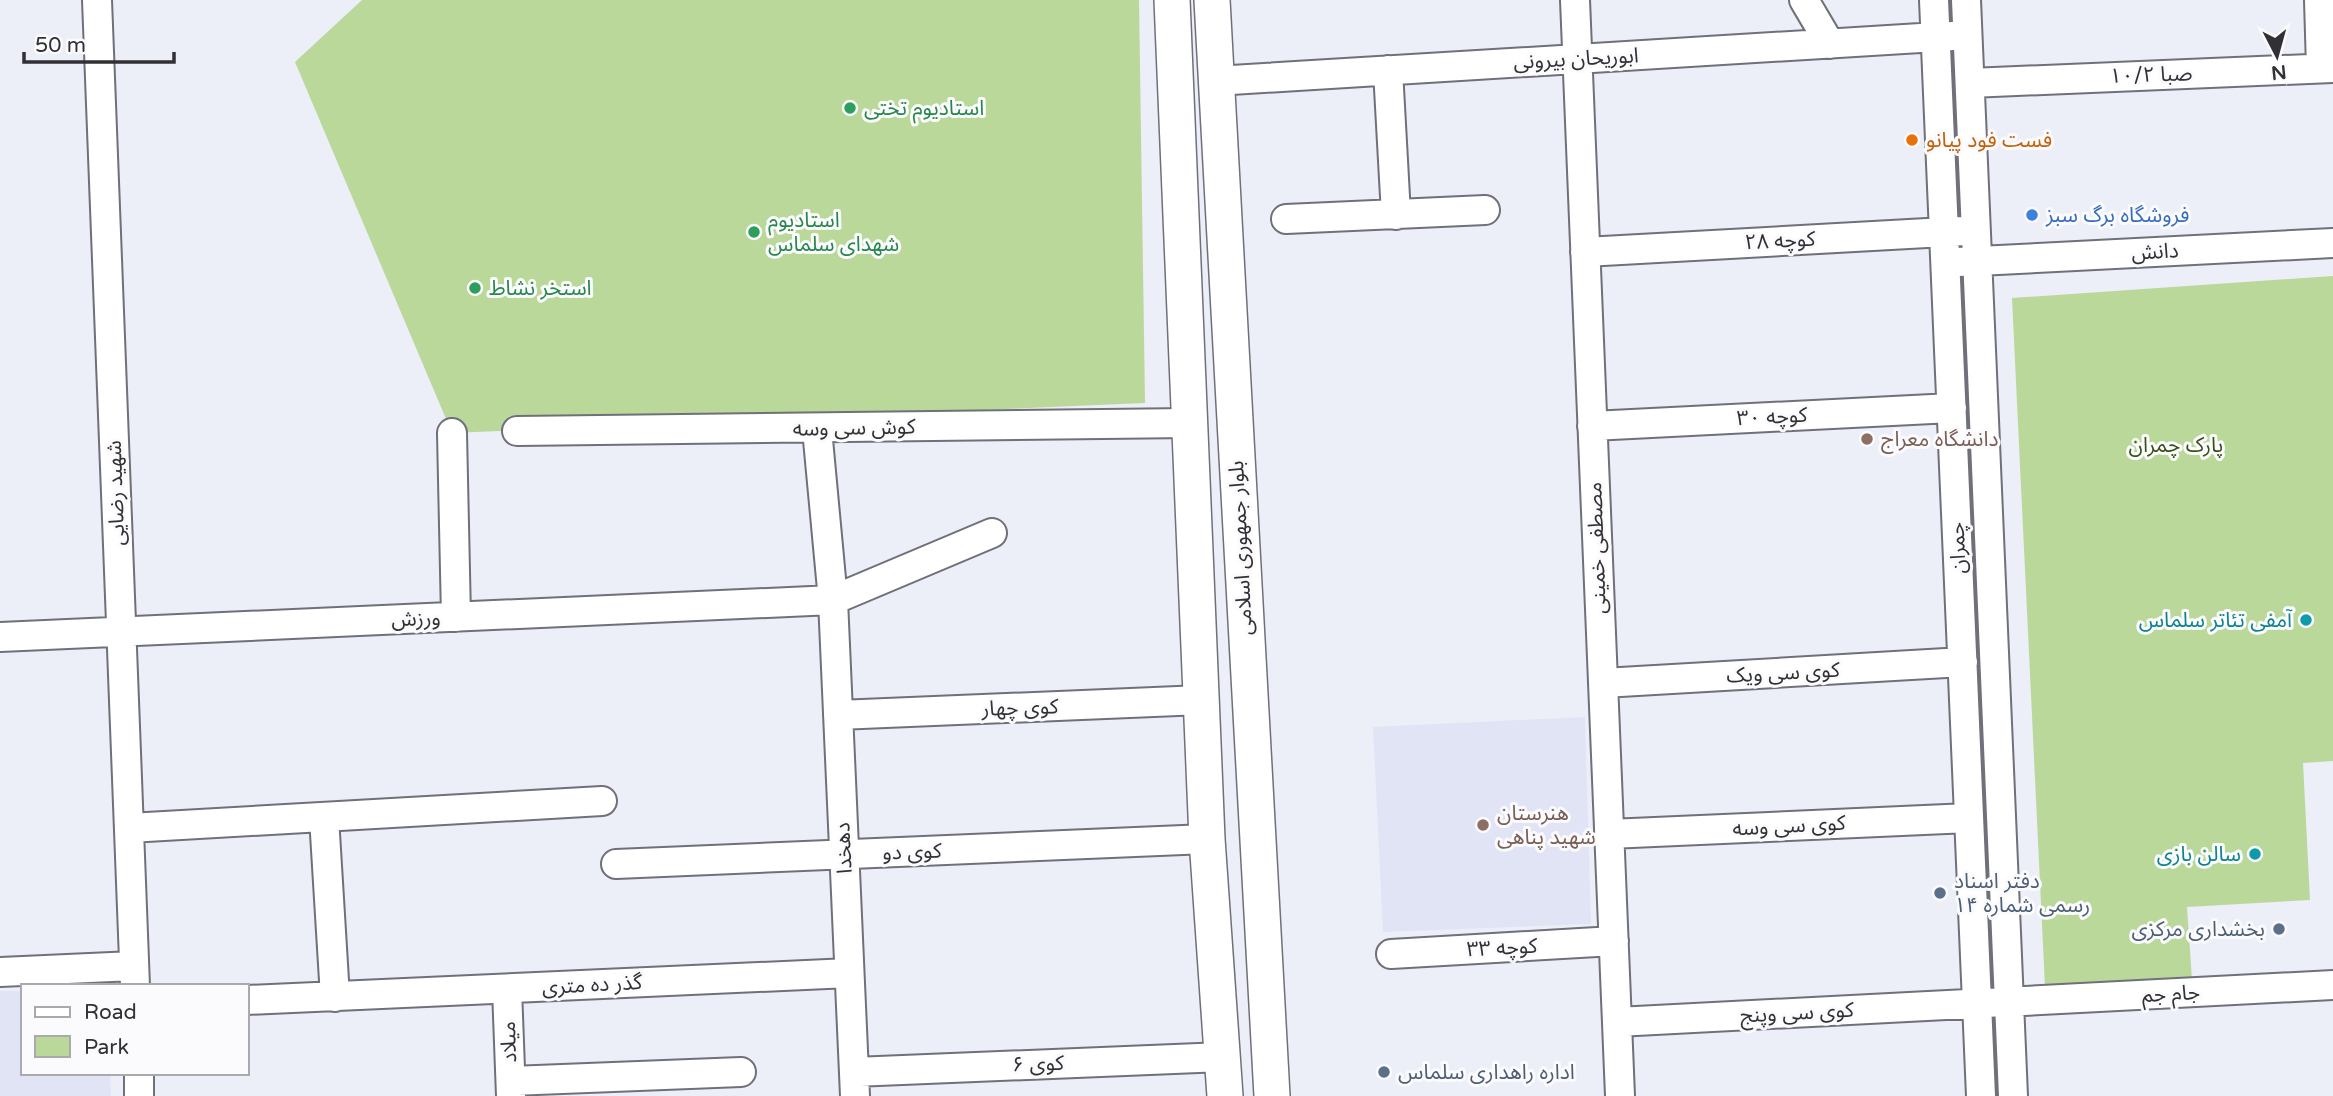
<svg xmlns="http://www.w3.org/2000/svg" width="2333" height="1096" font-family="'Varela Round','Noto Sans Arabic',sans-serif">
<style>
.built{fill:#e1e4f5}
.green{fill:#bad89a}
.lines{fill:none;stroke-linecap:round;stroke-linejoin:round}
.minor-casing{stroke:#6f7079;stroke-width:32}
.major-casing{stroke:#6f7079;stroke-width:38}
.minor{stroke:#fff;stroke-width:28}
.major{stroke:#fff;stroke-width:35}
.leisure-dot{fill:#2e9e5b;stroke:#fbfbfd;stroke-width:2.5}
.food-dot{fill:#e8710a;stroke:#fbfbfd;stroke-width:2.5}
.shop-dot{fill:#3f7fe0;stroke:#fbfbfd;stroke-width:2.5}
.education-dot{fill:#8d6e63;stroke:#fbfbfd;stroke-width:2.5}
.culture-dot{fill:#0f9aa8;stroke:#fbfbfd;stroke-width:2.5}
.service-dot{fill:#5c6f8a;stroke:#fbfbfd;stroke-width:2.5}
.labels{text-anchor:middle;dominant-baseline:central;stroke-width:6;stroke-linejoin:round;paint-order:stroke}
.street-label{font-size:21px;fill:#313135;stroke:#fbfbfd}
.leisure-label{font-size:21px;fill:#27864d;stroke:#fbfbfd;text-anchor:start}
.food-label{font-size:21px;fill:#c56008;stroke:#fbfbfd;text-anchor:start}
.shop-label{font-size:21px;fill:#366cbe;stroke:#fbfbfd;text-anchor:start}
.education-label{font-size:21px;fill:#785e54;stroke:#fbfbfd;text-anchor:start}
.park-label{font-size:21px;fill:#39501a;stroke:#fbfbfd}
.culture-label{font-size:21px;fill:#0d838f;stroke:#fbfbfd;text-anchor:end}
.service-label{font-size:21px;fill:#4e5e75;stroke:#fbfbfd;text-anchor:start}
</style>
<rect width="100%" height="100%" fill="#eceef8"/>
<path class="built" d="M1585,717L1591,924L1383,932L1373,727Z
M0,991H23V1073H110L111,1096H0Z"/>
<path class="green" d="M362,0H1139L1145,403L452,433L295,62Z
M2333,276V761L2303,763L2310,900L2187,907L2192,980L2045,987L2012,298Z"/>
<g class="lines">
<g class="minor-casing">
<path id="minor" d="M97,0L135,986
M1575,0L1620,1096
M1804,0L1830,44
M1934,0L1981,1096
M1966,0L2013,1096
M2319,0L2321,68
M1388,70L1396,215
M1215,81L1953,36
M1970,83L2333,68
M1286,219L1485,210
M1585,252L1963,231
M1958,262L2333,243
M1592,426L1952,408
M817,429L833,600L992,533
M517,431L1190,423
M452,433L456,617
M0,637L833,600L855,1096
M1603,683L1963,662
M838,715L1202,700
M324,817L335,997
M129,828L602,801
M1609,834L1969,818
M616,864L1207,839
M1391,954L1614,941
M0,972L134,966
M507,989L511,1096
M247,1000L849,973
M1617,1022L2333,985
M854,1072L1223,1057
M139,1073V1096
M511,1081L741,1072"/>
</g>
<g class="major-casing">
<path id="major" d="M1172,0L1207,839L1225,1096
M1212,0L1272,1096"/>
</g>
<use href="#minor" class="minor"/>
<use href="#major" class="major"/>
</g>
<g class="leisure-dot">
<circle cx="850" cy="108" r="7"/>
<circle cx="754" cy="232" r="7"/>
<circle cx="475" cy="288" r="7"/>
</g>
<circle class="food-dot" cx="1912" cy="140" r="7"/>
<circle class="shop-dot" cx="2032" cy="215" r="7"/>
<g class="education-dot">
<circle cx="1867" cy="439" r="7"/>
<circle cx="1483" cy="825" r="7"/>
</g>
<g class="culture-dot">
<circle cx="2306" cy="620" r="7"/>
<circle cx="2255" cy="854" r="7"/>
</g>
<g class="service-dot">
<circle cx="1940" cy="893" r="7"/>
<circle cx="2279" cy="929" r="7"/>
<circle cx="1384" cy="1072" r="7"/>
</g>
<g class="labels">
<g class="street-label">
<text transform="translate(1576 59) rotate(-3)">ابوریحان بیرونی</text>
<text transform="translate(2151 75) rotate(-2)">صبا ۱۰/۲</text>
<text transform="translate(1780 241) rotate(-3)">کوچه ۲۸</text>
<text transform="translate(2155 252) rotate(-3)">دانش</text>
<text transform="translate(1772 417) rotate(-3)">کوچه ۳۰</text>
<text transform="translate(854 428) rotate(-1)">کوش سی وسه</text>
<text transform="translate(116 493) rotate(-92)">شهید رضایی</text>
<text transform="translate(1241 548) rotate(-93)">بلوار جمهوری اسلامی</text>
<text transform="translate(1597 548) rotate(-92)">مصطفی خمینی</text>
<text transform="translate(1958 548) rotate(-92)">چمران</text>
<text transform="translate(416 619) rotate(-2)">ورزش</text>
<text transform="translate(1783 673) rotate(-3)">کوی سی ویک</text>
<text transform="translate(1020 708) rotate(-2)">کوی چهار</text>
<text transform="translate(1789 826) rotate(-3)">کوی سی وسه</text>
<text transform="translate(844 848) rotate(-93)">دهخدا</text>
<text transform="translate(912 852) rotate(-2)">کوی دو</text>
<text transform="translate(1502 948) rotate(-3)">کوچه ۳۳</text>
<text transform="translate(592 985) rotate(-3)">گذر ده متری</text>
<text transform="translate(2171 994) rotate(-3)">جام جم</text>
<text transform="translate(1797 1013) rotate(-3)">کوی سی وپنج</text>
<text transform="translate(509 1042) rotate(-92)">میلاد</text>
<text transform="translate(1038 1064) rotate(-2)">کوی ۶</text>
</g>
<g class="leisure-label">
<text x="864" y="108">استادیوم تختی</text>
<text x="768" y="220">استادیوم<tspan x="768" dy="24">شهدای سلماس</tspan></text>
<text x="489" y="288">استخر نشاط</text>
</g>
<g class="food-label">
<text x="1926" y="140">فست فود پیانو</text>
</g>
<g class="shop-label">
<text x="2046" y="215">فروشگاه برگ سبز</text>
</g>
<g class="education-label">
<text x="1881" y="439">دانشگاه معراج</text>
<text x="1497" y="813">هنرستان<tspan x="1497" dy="24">شهید پناهی</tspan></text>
</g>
<g class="park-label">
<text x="2176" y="445">پارک چمران</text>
</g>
<g class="culture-label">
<text x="2292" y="620">آمفی تئاتر سلماس</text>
<text x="2241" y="854">سالن بازی</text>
</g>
<g class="service-label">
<text x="1954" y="881">دفتر اسناد<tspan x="1954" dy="24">رسمی شماره ۱۴</tspan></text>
<text x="2265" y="929" text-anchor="end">بخشداری مرکزی</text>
<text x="1398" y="1072">اداره راهداری سلماس</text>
</g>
</g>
<rect x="21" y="984" width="228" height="91" fill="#fbfbfd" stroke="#aaaaad" stroke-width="2"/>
<rect x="35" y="1007" width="35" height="10" fill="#ffffff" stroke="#aaaaad" stroke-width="2"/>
<text x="84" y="1019" font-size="21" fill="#313135">Road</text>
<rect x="35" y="1036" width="35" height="21" fill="#bad89a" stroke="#aaaaad" stroke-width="2"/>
<text x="84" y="1054" font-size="21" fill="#313135">Park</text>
<g transform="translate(2277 56) rotate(174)" stroke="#fbfbfd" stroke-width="5" paint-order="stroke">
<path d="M0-5L12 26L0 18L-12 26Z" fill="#313135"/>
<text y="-10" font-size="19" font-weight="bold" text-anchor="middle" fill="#313135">N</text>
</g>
<path d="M24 52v10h150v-10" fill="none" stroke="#313135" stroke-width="3.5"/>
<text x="35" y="52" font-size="21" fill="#313135" stroke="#fbfbfd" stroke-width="5" paint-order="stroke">50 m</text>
</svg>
